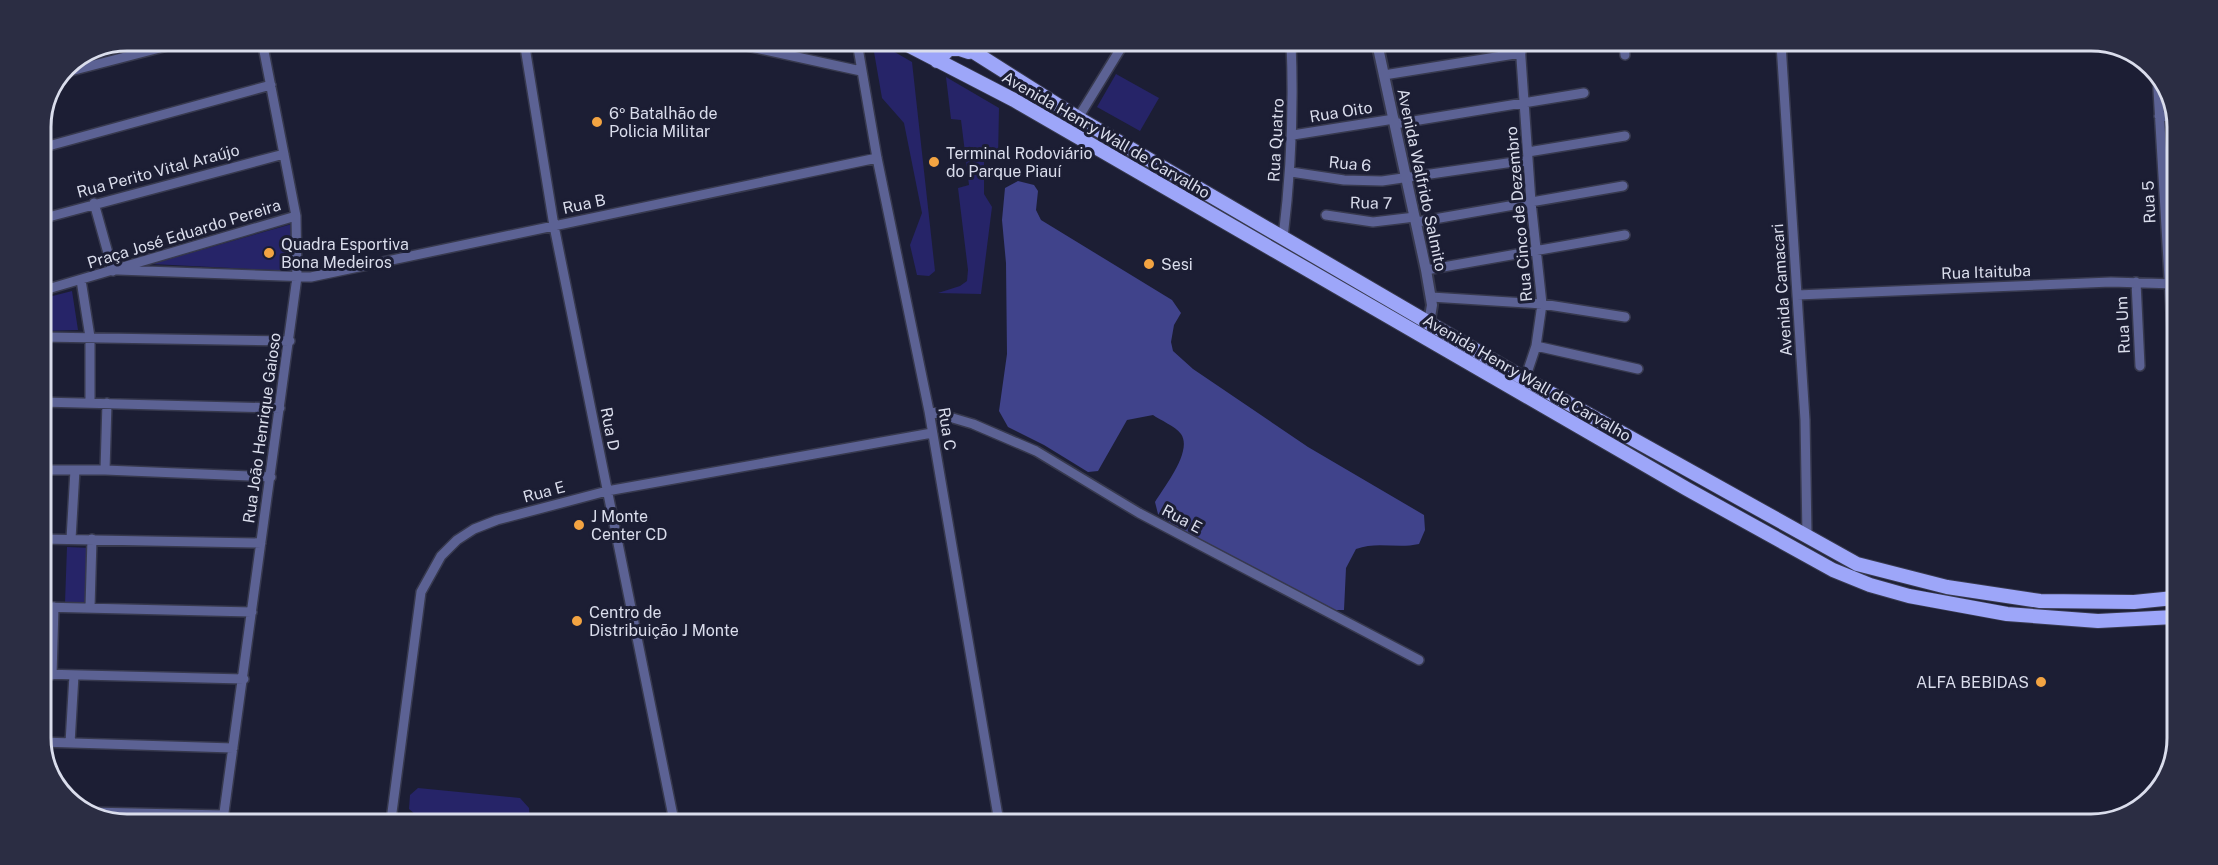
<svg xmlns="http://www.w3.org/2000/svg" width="2218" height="865" font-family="'Public Sans',sans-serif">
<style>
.green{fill:#262468}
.forest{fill:#40438b}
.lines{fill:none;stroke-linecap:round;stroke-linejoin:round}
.minor-casing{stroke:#37394e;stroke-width:12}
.tertiary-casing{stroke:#37394e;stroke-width:14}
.primary-casing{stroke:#37394e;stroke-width:16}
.minor{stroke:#5c6294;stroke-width:9}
.tertiary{stroke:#5c6294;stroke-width:10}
.primary{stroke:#9da6f9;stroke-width:14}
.poi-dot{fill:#f3a442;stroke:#1c1e34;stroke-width:2}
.labels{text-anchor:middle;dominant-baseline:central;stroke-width:6;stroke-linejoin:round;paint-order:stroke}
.street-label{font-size:16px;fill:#daddec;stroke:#1c1e34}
.poi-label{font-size:16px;fill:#daddec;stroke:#1c1e34;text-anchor:start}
.rim{fill:none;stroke:#daddec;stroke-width:3}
</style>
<rect width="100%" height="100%" fill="#1c1e34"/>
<path class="green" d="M879,43L912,62L935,271L929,276L917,275L910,245L922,213L904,123L882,98L874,52L875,44Z
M1116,74L1159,98L1140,131L1097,107Z
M946,77L999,108L998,158L984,160V194L992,207L981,294L938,293L960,286L967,281L968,270L958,188L969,185L961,120L951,119Z
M292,224L294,271L152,264Z
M72,291L78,330L41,331V299Z
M67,547L90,548L89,604L65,603Z
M418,788L520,798L529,808L530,821H423L409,809L410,795Z"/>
<path class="forest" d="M1018,181L1034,185L1038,191L1036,210L1041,220L1172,300L1181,313L1174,325L1171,342L1173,351L1193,369L1308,447L1424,515L1425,530L1419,544C1397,549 1377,541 1356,549L1346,568L1344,610H1335L1175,526L1158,514L1155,502C1164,487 1193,451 1181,434C1175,426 1160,420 1153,415L1127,420L1098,471L1088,472L1044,445L1008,427L999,411L1007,354L1006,263L1002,220L1005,188Z"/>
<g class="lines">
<g class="minor-casing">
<path id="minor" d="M524,41L554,226L674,821
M728,42L861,71
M857,42L877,158L929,411L999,822
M1520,44L1531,202L1542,304L1536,346L1525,379
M1624,44L1625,55
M1781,44L1805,420L1807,535
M63,73L187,41
M2157,73L2174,364
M1384,75L1521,53
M2159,116L2175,117
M1078,118L1124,43
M1395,124L1584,93
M1293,135L1394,119
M41,148L271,85
M1528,152L1625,136
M1291,172L1344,180L1382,181L1528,160
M94,203L113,271
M1326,215L1373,222L1415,217
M41,219L284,154
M1417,222L1623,186
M1283,238C1291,172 1294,109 1291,43
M118,270L311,277L877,158
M1426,270L1625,235
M81,280L90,337V403
M2136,282L2140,366
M41,291L296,216
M1797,295L2111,282L2176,284
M1431,297L1542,304L1625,317
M41,337L290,341
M1536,346L1638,369
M41,402L280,408
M929,411L973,424L1036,451L1139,513L1419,660
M41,470H105L271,477
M105,470L107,403
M41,539L261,543
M71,539L75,470
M41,607L252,612
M90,607L92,539
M41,674L244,679
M52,675L54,607
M41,742L233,748
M70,743L74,675
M89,812L224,815
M223,820L297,277L296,216L262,41
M391,820L421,592L441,556L457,540L474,529L497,520L607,491L932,433"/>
</g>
<g class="tertiary-casing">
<path id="tertiary" d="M1377,43L1426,270L1432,305L1429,323"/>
</g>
<g class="primary-casing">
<path id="primary" d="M902,42L1014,100L1687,489L1833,570L1870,585L1909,596L2007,614L2098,621L2174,617
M958,42L1078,118L1525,379L1857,564L1947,587L2040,601L2134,602L2174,598
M937,61L949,49H960L969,52"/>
</g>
<use href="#minor" class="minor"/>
<use href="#tertiary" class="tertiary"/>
<use href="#primary" class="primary"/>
</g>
<g class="poi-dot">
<circle cx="597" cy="122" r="6"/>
<circle cx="934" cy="162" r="6"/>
<circle cx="269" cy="253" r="6"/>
<circle cx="1149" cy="264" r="6"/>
<circle cx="579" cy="525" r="6"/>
<circle cx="577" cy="621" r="6"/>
<circle cx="2041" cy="682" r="6"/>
</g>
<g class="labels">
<g class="street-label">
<text transform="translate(1341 112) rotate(-9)">Rua Oito</text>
<text transform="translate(1106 135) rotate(30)">Avenida Henry Wall de Carvalho</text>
<text transform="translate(1276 140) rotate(-87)">Rua Quatro</text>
<text transform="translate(1350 164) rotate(5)">Rua 6</text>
<text transform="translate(158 171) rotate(-15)">Rua Perito Vital Araújo</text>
<text transform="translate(1422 180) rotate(78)">Avenida Walfrido Salmito</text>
<text transform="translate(2149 202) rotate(-93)">Rua 5</text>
<text transform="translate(1371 203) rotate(1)">Rua 7</text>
<text transform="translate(584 204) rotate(-12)">Rua B</text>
<text transform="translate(1519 214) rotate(-95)">Rua Cinco de Dezembro</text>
<text transform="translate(184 234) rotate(-17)">Praça José Eduardo Pereira</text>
<text transform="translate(1986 272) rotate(-2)">Rua Itaituba</text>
<text transform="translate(1782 290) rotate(-94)">Avenida Camacari</text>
<text transform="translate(2123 325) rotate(-93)">Rua Um</text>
<text transform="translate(1527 378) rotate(30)">Avenida Henry Wall de Carvalho</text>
<text transform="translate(262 428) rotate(-82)">Rua João Henrique Gaioso</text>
<text transform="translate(610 429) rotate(79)">Rua D</text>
<text transform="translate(947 429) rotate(81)">Rua C</text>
<text transform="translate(544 492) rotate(-15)">Rua E</text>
<text transform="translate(1182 519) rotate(28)">Rua E</text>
</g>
<g class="poi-label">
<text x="609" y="113">6º Batalhão de<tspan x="609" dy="18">Policia Militar</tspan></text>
<text x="946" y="153">Terminal Rodoviário<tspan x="946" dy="18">do Parque Piauí</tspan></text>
<text x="281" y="244">Quadra Esportiva<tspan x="281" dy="18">Bona Medeiros</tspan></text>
<text x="1161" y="264">Sesi</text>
<text x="591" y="516">J Monte<tspan x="591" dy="18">Center CD</tspan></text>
<text x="589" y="612">Centro de<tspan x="589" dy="18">Distribuição J Monte</tspan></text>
<text x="2029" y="682" text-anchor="end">ALFA BEBIDAS</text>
</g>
</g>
<path d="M0 0H2218V865H0ZM127 51H2091A76 76 0 0 1 2167 127V738A76 76 0 0 1 2091 814H127A76 76 0 0 1 51 738V127A76 76 0 0 1 127 51Z" fill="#2b2d43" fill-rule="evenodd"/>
<path class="rim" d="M127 51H2091A76 76 0 0 1 2167 127V738A76 76 0 0 1 2091 814H127A76 76 0 0 1 51 738V127A76 76 0 0 1 127 51Z"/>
</svg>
